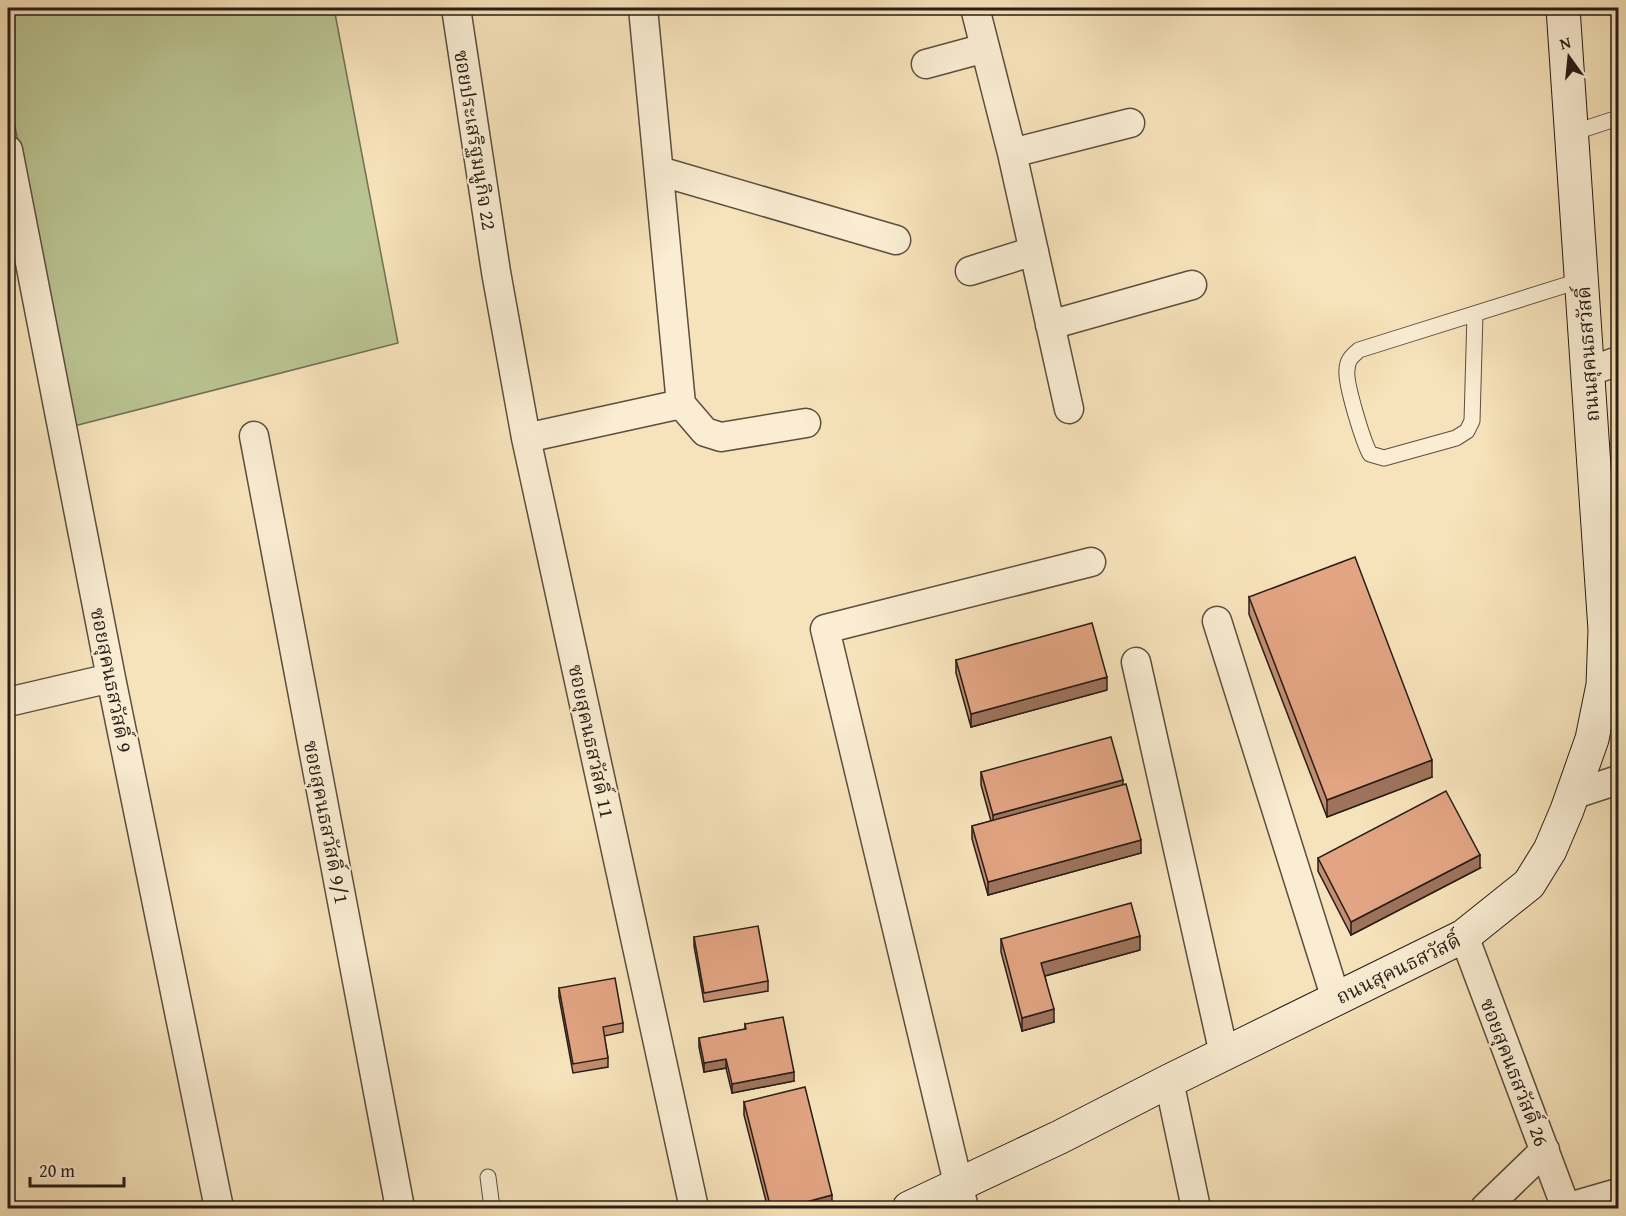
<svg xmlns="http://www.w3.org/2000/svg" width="1626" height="1216" font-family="'Gentium Book Plus','Noto Serif Thai',serif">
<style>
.grass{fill:#bac492;stroke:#717054;stroke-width:1.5}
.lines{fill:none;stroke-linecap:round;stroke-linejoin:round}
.service-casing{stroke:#5c4e3f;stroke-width:17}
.minor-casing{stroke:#5c4e3f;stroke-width:31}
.secondary-casing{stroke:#281d16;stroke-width:35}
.service{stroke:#faedd3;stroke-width:15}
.minor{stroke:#faedd3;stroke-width:28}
.secondary{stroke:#faedd3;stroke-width:33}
.wall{fill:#c28d71;stroke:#281d16;stroke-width:1.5}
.shaded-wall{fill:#9e735c;stroke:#281d16;stroke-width:1.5}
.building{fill:#e2a483;stroke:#281d16;stroke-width:1.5}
.labels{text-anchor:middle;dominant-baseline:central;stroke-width:4.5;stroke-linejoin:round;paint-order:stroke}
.street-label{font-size:20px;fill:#281d16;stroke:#faedd3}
</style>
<rect width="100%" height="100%" fill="#f7e3bb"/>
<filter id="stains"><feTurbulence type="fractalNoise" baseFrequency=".00333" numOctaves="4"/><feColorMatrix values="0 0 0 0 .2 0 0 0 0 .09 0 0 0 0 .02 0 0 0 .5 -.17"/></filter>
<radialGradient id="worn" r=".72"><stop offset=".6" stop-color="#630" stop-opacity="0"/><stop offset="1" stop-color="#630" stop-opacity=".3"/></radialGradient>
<path class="grass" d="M8,8H334L398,343L74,426L8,91Z"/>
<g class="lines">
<g class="service-casing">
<path id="service" d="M1572,133L1618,118
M1475,314L1472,421L1467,431L1456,438L1384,458L1370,454C1363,441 1345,383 1347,370C1347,360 1352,356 1359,350L1582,280
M488,1177L492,1208"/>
</g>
<g class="minor-casing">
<path id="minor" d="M456,8L496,272L526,438L694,1208
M975,8L1012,153L1069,409
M926,64L985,48
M8,150L111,678L219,1208
M1012,153L1130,123
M659,171L896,240
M970,271L1034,251
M1050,325L1192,285
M1588,372L1618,361
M681,404L705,432L721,437L806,423
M254,436L400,1208
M526,438L681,404L643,8
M1217,621L1336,999
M1136,662L1224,1054
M8,702L111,678
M1572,795L1618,780
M1464,936L1566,1208
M1169,1081L1196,1208
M964,1208L825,629L1091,562
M1485,1208L1545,1150
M1566,1208L1618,1193"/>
</g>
<g class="secondary-casing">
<path id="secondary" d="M909,1208L1060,1137L1169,1081L1464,936L1529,884L1550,850L1567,810L1592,739L1603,685L1605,630L1563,8"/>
</g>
<use href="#service" class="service"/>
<use href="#minor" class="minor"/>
<use href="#secondary" class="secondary"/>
</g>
<path class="wall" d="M1249,597L1432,777L1327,817L1249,614Z
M956,660L1107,690L971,727L956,673Z
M981,772L1123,785L1141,853L988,895L972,839V826L991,821L981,785Z
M1318,858L1480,868L1351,935L1318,871Z
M694,937L768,981V991L704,1002L694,946Z
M1001,939L1140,950L1045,976L1054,1022L1022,1031L1001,952Z
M559,988L623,1023V1032L604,1036L608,1058V1067L573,1073L559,997Z
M745,1024L794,1081L732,1093L726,1068L704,1072L699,1047V1038L745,1029Z
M744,1102L832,1209H768L744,1115Z"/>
<path class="shaded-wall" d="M1107,677V690L971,727V714Z
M1432,760V777L1327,817V800Z
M1123,780V793L993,828V815Z
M1141,840V853L988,895V882Z
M1480,855V868L1351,935V922Z
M1140,936V950L1041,977V963Z
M1054,1009V1022L1022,1031V1018Z
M726,1059V1068L704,1072V1063Z
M794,1072V1081L732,1093V1084Z
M832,1195V1209H780Z"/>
<path class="building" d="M1355,557L1432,760L1327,800L1249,597Z
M1092,623L1107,677L971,714L956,660Z
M1111,737L1123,780L993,815L981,772Z
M1126,784L1141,840L988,882L972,826Z
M1446,791L1480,855L1351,922L1318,858Z
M1131,903L1140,936L1041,963L1054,1009L1022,1018L1001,939Z
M758,926L768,981L704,993L694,937Z
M615,978L623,1023L603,1027L608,1058L573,1064L559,988Z
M783,1017L794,1072L732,1084L726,1059L704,1063L699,1038L746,1029L745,1024Z
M805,1087L832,1195L780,1209H771L744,1102Z"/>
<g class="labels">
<g class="street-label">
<text transform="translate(476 140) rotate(81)">ซอยประเสริฐมนูกิจ 22</text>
<text transform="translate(1587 354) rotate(-94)">ถนนสุคนธสวัสดิ์</text>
<text transform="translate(112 680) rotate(79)">ซอยสุคนธสวัสดิ์ 9</text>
<text transform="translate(592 741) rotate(78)">ซอยสุคนธสวัสดิ์ 11</text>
<text transform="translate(327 822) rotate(79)">ซอยสุคนธสวัสดิ์ 9/1</text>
<text transform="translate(1398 968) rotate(-26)">ถนนสุคนธสวัสดิ์</text>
<text transform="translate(1515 1072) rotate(69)">ซอยสุคนธสวัสดิ์ 26</text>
</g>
</g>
<rect width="1626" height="1216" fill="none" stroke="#f7e3bb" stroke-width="30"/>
<rect x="9" y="9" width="1608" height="1198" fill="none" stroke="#281d16" stroke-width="3"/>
<rect x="15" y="15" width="1596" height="1186" fill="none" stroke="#281d16" stroke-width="1.5"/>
<g transform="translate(1569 57) rotate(345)" stroke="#faedd3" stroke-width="4.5" paint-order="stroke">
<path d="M0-4.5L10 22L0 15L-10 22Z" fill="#281d16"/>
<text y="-9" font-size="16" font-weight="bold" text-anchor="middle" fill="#281d16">N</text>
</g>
<path d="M30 1177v9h94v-9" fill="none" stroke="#281d16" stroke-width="3"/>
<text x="39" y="1177" font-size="18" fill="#281d16" stroke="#faedd3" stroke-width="4.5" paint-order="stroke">20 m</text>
<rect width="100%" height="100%" filter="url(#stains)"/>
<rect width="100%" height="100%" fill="url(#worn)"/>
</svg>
